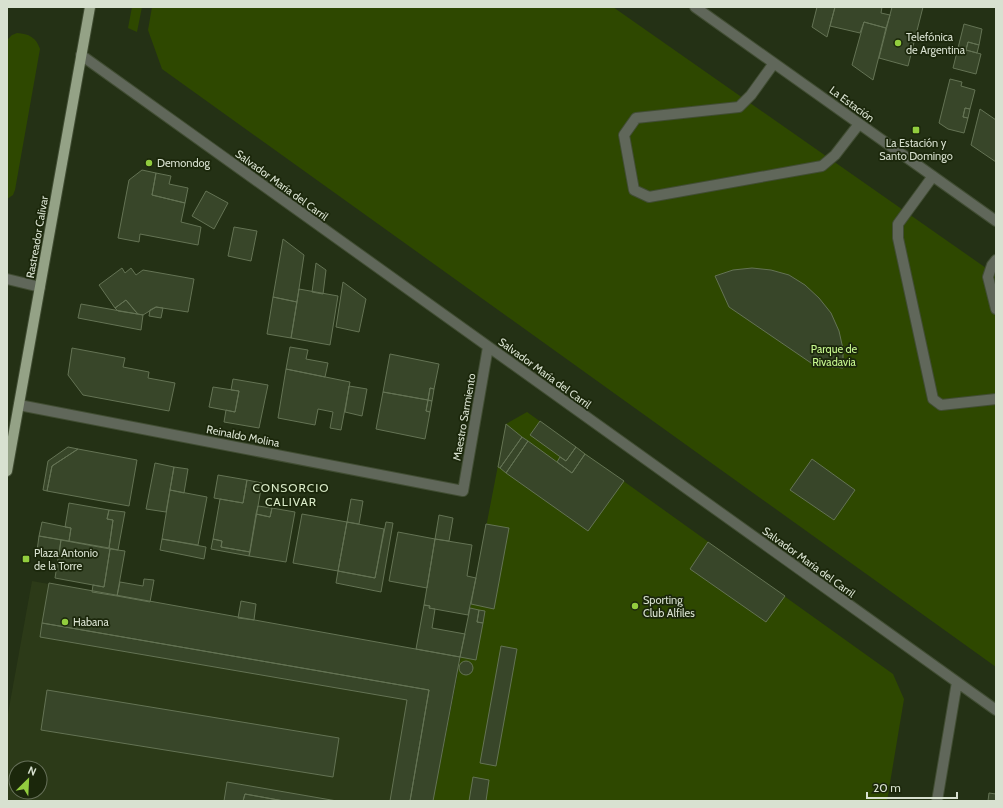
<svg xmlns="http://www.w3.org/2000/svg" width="1003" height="808" font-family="Cabin,sans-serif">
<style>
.built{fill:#2c3a18;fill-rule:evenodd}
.green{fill:#2e4800}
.building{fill:#384629;stroke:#647354}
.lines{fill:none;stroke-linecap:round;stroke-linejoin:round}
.minor-casing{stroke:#414d33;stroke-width:12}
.major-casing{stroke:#414d33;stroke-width:12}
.minor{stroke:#60675a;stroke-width:10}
.major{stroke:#94a286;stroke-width:10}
.poi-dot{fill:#92cd3e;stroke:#1b270b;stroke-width:1.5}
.labels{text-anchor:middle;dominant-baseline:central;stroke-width:3.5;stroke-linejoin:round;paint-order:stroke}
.poi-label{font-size:11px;fill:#d8e1d0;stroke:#1b270b;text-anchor:start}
.street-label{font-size:11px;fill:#d8e1d0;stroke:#1b270b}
.park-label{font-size:11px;fill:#c6f68f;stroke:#1b270b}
.neighbourhood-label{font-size:12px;letter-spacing:1px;fill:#d9eac8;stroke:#1b270b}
</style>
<rect width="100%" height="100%" fill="#243115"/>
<path class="built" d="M32,581L460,658L433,801H7V719ZM16,768H40V792H16Z"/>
<path class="green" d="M132,7H142L137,32L128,28Z
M152,7H613L996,275V667L162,69L148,30Z
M17,33C29,34 36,37 40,49L15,190L13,195L7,199V40L12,35Z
M527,412L893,674L904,699L887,801H433L506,424Z"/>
<path class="building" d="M817,7H835L827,37L812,27Z
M835,7H882L881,13L890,15L886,28L864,22L860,33L830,26Z
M892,7H923L908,66L879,58Z
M864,22L886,28L873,80L852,65Z
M964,24L982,29L979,45L968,42L966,50L981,54L976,74L953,68Z
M968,42L979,45L977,53L966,50Z
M950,79L962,82L961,86L975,90L970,109L965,108L963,117L968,118L964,133L948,129L939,123Z
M965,108L970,109L968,118L963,117Z
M980,109L996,120V162L971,145Z
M142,170L156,173L152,195L185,203L181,222L201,227L198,245L140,234L139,242L118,238L129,180Z
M156,173L171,176L169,184L188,188L185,203L152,195Z
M206,191L228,203L214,229L192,216Z
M234,227L257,231L251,261L228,256Z
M283,239L304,255L297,302L273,297Z
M316,263L326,270L323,294L312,292Z
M122,268L125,273L131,268L136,275L143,270L194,279L188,312L156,307L143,315L138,314L126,300L115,308L99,285Z
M752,268L771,270L789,275L805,285L819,298L831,313L839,331L843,349V368L814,365L729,307L715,276L733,270Z
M343,282L366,299L359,332L336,327Z
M299,289L338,296L330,345L291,338Z
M273,297L297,302L291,338L267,334Z
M126,300L135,311L138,314L118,311L115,308Z
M81,304L143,315L141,330L78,318Z
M156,307L163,308L161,318L149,316L150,310Z
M290,347L308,350L306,359L328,363L325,377L286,369Z
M72,348L125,358L123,367L149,372L148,378L175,383L169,411L83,395L68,375Z
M390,354L439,364L434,389L430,388L428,400L383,392Z
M286,369L350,382L341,430L330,428L333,412L318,409L315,425L278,418Z
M233,379L268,385L259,428L224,422L226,410L235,412L239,391L231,390Z
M349,386L367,389L362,416L345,412Z
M213,387L239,391L235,412L209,407Z
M430,388L434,389L432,401L428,400Z
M383,392L428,400L426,411L430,412L425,439L376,429Z
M428,400L432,401L430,412L426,411Z
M540,421L576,447L566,461L530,435Z
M506,424L522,437L500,468L498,467Z
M522,437L528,441L506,473L500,468Z
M528,441L572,473L585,454L624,481L588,531L506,473Z
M68,447L78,449L52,466L47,491L43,490L48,461Z
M576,447L585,454L572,473L557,462L560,457L566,461Z
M78,449L137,460L129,506L47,491L52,466Z
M812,459L855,490L834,520L790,490Z
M155,463L174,467L166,512L146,509Z
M174,467L188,469L184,493L170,490Z
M218,475L247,480L243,503L214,498Z
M247,480L262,483L250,552L221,547L222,541L213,539L220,499L243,503Z
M170,490L207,497L198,545L162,539Z
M351,499L363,501L359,524L347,522Z
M69,503L109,510L107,519L113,520L109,548L69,541L71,528L65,527Z
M258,506L272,508L270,517L256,514Z
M272,508L295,512L286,562L249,556L256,514L270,517Z
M109,510L125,512L118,550L109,548L113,520L107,519Z
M302,514L347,522L338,571L293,563Z
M439,515L453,518L449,541L435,539Z
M42,522L71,528L69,541L39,536Z
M347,522L384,529L375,578L338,571Z
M386,522L393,523L381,592L336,583L338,571L375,578Z
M486,524L509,528L494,609L471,604Z
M398,532L435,539L427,588L389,581Z
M39,536L61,540L59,555L37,551Z
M162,539L206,547L204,559L160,550Z
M213,539L222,541L221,547L250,552L249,556L211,549Z
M435,539L472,545L467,576L476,578L468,615L429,608L430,606L424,605Z
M61,540L110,549L104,587L55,578Z
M708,542L785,596L766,622L690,569Z
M110,549L125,551L117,596L92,592L93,585L104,587Z
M144,579L154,580L150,602L117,596L120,582L143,586Z
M49,583L460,657L433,801H410L429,690L42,623Z
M241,601L256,604L254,620L238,618Z
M424,605L430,606L429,608L435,609L432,628L465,634L460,657L416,649Z
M470,608L479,610L477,622L483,623L476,660L460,657Z
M479,610L485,611L483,623L477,622Z
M42,623L429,690L410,801H390L407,700L40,637Z
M501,646L517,649L496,766L480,763Z
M459 668a7 7 0 1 1 14 0a7 7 0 1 1-14 0Z
M47,690L339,738L333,777L41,730Z
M473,777L489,780L486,801H469Z
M227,782L337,801H284L245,794L243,801H224Z
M989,793L996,794V801H988Z
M245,794L284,801H243Z"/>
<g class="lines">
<g class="minor-casing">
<path id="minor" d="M695,7L996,221
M81,55L996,710
M774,63L751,95L739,107L636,118L624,135L634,190L649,197L822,166L835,155L859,124
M933,176L898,224V238L933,399L941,405L996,399
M996,260L992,265L988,277L996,309
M7,279L40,287
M19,405L463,491L488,347
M937,801L957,682"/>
</g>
<g class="major-casing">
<path id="major" d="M7,471L90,7"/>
</g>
<use href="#minor" class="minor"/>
<use href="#major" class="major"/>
</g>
<g class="poi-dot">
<circle cx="898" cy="43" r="4"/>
<rect x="912" y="126" width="8" height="8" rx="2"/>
<circle cx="149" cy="163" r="4"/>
<rect x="22" y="555" width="8" height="8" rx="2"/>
<circle cx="635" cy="606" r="4"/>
<circle cx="65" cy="622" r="4"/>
</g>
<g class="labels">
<g class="poi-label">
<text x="906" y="37">Telefónica<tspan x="906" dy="13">de Argentina</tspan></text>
<text x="916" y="143" text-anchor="middle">La Estación y<tspan x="916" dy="13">Santo Domingo</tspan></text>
<text x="157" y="163">Demondog</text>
<text x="34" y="553">Plaza Antonio<tspan x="34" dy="13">de la Torre</tspan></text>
<text x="643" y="600">Sporting<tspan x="643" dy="13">Club Alfiles</tspan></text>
<text x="73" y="622">Habana</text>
</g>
<g class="street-label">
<text transform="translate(852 104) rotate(36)">La Estación</text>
<text transform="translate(282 185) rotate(36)">Salvador María del Carril</text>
<text transform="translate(37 237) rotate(-80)">Rastreador Calivar</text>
<text transform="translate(545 373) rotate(36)">Salvador María del Carril</text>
<text transform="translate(464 417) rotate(-80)">Maestro Sarmiento</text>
<text transform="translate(243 436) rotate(11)">Reinaldo Molina</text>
<text transform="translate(809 562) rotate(36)">Salvador María del Carril</text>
</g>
<g class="park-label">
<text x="834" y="349">Parque de<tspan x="834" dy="13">Rivadavia</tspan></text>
</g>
<g class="neighbourhood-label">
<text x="291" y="487">CONSORCIO<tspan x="291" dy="14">CALIVAR</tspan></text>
</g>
</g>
<rect width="1003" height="808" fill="none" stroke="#d8e1d0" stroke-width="16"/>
<g transform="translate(28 780) rotate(24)"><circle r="19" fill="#1b270b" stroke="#67715a"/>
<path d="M0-3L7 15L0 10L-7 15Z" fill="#92cd3e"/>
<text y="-6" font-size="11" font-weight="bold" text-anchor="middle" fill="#d8e1d0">N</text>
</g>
<path d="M867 792v6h90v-6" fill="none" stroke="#d8e1d0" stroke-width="2"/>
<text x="873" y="792" font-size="12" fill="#d8e1d0" stroke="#1b270b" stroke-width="3" paint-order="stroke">20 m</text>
</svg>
